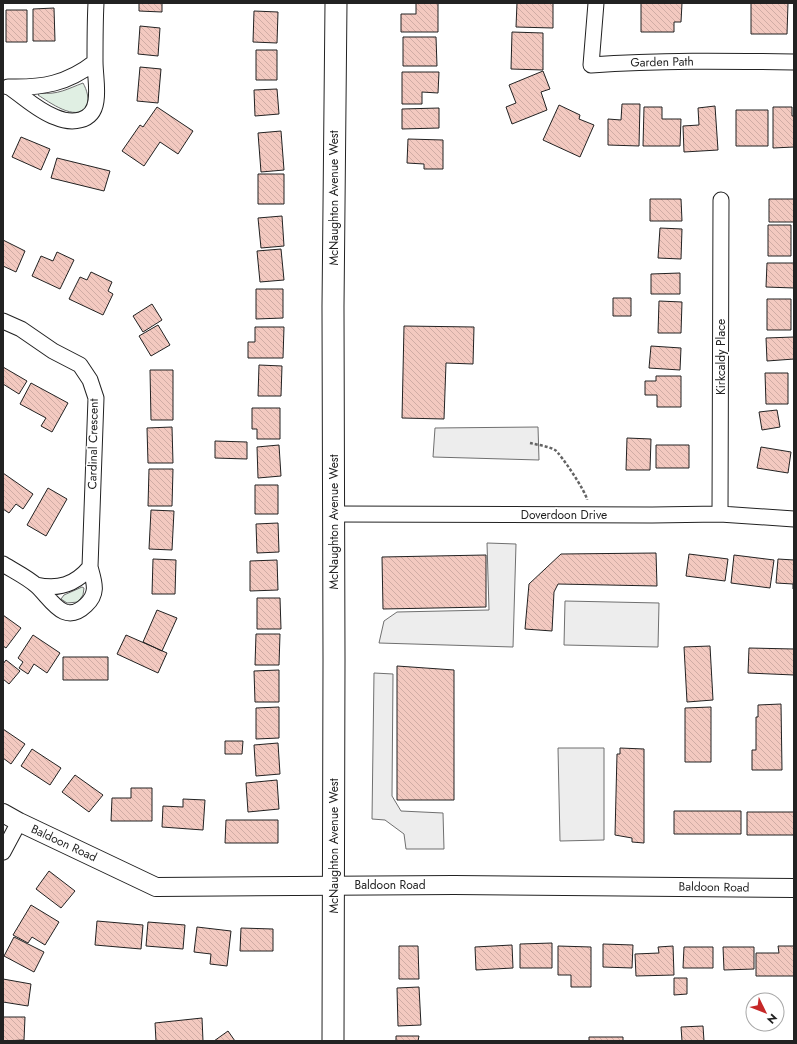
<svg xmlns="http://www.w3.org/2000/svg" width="797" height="1044" font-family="Jost,sans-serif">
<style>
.green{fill:#e0efe3;stroke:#6f6f6f}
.parking{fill:#ededed;stroke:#6f6f6f}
.building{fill:url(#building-back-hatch);stroke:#222}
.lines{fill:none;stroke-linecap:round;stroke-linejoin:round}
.minor-casing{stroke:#222;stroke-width:17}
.tertiary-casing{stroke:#222;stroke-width:20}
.secondary-casing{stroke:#222;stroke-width:23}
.path{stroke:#646464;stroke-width:2.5;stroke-dasharray:3 2;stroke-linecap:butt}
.minor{stroke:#fff;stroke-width:15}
.tertiary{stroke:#fff;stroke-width:18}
.secondary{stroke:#fff;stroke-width:21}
.labels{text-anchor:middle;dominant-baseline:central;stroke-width:3;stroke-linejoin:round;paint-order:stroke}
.street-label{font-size:12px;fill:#222;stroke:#fff}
</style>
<defs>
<pattern id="building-back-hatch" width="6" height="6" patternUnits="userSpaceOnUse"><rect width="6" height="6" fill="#f3c9c0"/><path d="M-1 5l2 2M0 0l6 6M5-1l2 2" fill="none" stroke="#d0aca5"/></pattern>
</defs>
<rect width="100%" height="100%" fill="#fff"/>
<path class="green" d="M83,83C87,90 90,100 86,107C76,122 49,102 38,95L40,93C58,95 67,89 83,83Z
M82,587L84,588L83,595L78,602L67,603L61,599L64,595Z"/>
<path class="parking" d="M538,427L539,460L433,457L435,428Z
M487,543L516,544L513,647L379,643L384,621L397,612L489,610Z
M565,601L659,603L658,647L564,645Z
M374,673L393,674L392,796L401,811L443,813L444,849H406L404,834L385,820L372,819Z
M558,748H604V840L560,841Z"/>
<path class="building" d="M139,3H162V12L139,11Z
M416,3H438V32H401V14H416Z
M517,3H553V28L516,27Z
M641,3H682L681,22H674V32H641Z
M751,3H788L787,34H751Z
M54,8L55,41H33V9Z
M6,10H27V42H6Z
M254,11L278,12L277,43L253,42Z
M140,26L160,28L158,56L138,54Z
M512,32L543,33V70L511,69Z
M403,37H436L437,66H403Z
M256,50H277V80H256Z
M140,67L161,69L158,103L137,101Z
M543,71L550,89L541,92L547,110L512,124L506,107L516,103L509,85Z
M402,72H439L438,93L422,92V104H402Z
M277,89L279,114L255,116L254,90Z
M622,104H640L639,146L608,145V119L621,120Z
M559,105L580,115L579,119L594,125L580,157L543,140Z
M715,106L718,150L684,152L683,126L699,125L698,108Z
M157,107L193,131L178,154L160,142L144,166L122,151L140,125L143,127Z
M644,107H662V119H681L680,146H643Z
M773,107H792V116H794V147L773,148Z
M439,108V128L402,129V109Z
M736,110H768V146H736Z
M281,131L284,170L261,172L258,133Z
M21,137L50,149L41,170L12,157Z
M408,139L443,140V169H424V164L407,163Z
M57,158L110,171L104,191L51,178Z
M258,174H284V204H258Z
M650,199H681L682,221H650Z
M769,199H794V222H769Z
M282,216L284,246L261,248L258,218Z
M768,225H791V256H768Z
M660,228L682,229L681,259L658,258Z
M3,240L25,251L16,272L3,266Z
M281,249L284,280L260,282L257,251Z
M57,252L74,260L60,289L32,276L41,256L53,261Z
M767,263H794V288L766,287Z
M91,272L112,282L108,291L113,294L103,315L69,299L80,277L87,280Z
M680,273V294H651V274Z
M256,289H283V318L256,319Z
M613,298H631V316H613Z
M767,299H791V330H767Z
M659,301L682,302L681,333H658Z
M152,304L162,320L143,332L133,316Z
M158,325L170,345L151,356L139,336Z
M404,326L474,327L473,364L446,363L444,419L402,418Z
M255,327H284L283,358H248V342H255Z
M794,337V359L767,361L766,338Z
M651,346L681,348L680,370L649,368Z
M259,365L282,366L281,396H258Z
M3,367L27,381L19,394L3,384Z
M150,370H173V420H151Z
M765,373H788V404H766Z
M656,376H681V407H657V395H645V381H656Z
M31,383L68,403L52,432L41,426L46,418L20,404Z
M252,408H280V439H257V429H252Z
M777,410L780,427L762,430L759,412Z
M172,427L173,463H148L147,428Z
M627,438L651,439L650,470H626Z
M215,441L247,442V459L215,458Z
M279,445L281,476L258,478L257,447Z
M656,445H689V468H656Z
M761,447L791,452L788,473L757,468Z
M149,469H173L172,506H148Z
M3,473L33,494L23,509L16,504L9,513L3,509Z
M255,485H278V514H255Z
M48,488L67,499L46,536L27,525Z
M151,510L174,511L172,550L149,549Z
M278,523L279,552L257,553L256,524Z
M656,553L657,586L558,584L554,592L552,631L525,629L529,584L561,554Z
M689,554L728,559L725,581L686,576Z
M486,555V607L383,609L382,557Z
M734,555L774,560L770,588L731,583Z
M153,559L176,560L175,594H152Z
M778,559L794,560V589H793V584L776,583Z
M277,560L278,590L250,591V561Z
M257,598H280L281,629H257Z
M157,610L177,618L162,651L143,642Z
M3,615L21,628L6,648L3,646Z
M256,634H280L279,665H255Z
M33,635L60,653L47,673L34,664L28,674L19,668L23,662L18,658Z
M126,635L167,653L158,673L117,654Z
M710,646L713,700L687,702L684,647Z
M749,648L794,649V675L748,673Z
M63,657H108V680H63Z
M6,660L20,671L9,684L3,679V664Z
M397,666L454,670V800H397Z
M279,670V702H255L254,671Z
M781,704L782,770H752V750H756V717H758V705Z
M279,707V738L256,739V708Z
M711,707V762H685V708Z
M3,729L25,744L11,764L3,758Z
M225,741H243L242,754H225Z
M278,743L280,774L256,776L254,745Z
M620,748L644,749V843L632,842V838L615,835L617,754H620Z
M32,749L61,768L50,785L21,766Z
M75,775L103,795L89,812L62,792Z
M277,780L279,809L248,812L246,783Z
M131,788H152V821H111L112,798H131Z
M183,799L205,800L203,830L162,827L163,806L183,807Z
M674,811H741V834H674Z
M747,812H794V835H747Z
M226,820H278V843H225Z
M49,871L75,891L61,908L36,889Z
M31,905L59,922L45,945L32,937L28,943L13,935Z
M97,921L143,925L141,949L95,945Z
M148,922L185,925L183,949L146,946Z
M197,927L231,931L227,966L210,964L211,954L194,952Z
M241,928L273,929V951H240Z
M14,937L44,952L34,972L4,956Z
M552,943V968H520V944Z
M603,944L633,945L632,968L603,967Z
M512,945L513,968L476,970L475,947Z
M399,946H418L419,979H399Z
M558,946L591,947V987H571V975H558Z
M673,946L674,975L636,976L635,954L659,953L658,947Z
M778,946H794V976H756V953H779Z
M684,947H713V968H683Z
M723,947H754V969L724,970Z
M674,978H687V994L674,995Z
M3,979L31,984L28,1006L3,1002Z
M419,987L421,1025L398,1026L397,988Z
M3,1017H25L24,1040L3,1041Z
M202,1018L203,1041H156L155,1023Z
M703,1026L704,1041H682L681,1027Z
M228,1031L235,1041H214Z
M396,1036H419L418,1041H396Z
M589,1037H623V1041H589Z"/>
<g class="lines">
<g class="minor-casing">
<path id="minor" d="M596,3L591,65C659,60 726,61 794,62
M8,87C42,88 67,84 95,62
M9,87C24,97 38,111 55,117C71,124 93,123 96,101C98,88 95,74 95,61C95,42 95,22 96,3
M3,321L21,329L53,351L80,365L90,380L96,398L90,567C94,582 99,593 86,605C64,626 52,600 37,586C27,577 14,571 3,564
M334,514L652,515L720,514L794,519
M720,514L721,200
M36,585C58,590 75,585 90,567
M3,852L19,822"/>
</g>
<g class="tertiary-casing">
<path id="tertiary" d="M3,813L19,822L156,887L454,885L794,888"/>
</g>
<g class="secondary-casing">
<path id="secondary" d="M333,1041L334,659L333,307L336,3"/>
</g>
<path class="path" d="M530,443C538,445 548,446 555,450C560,453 587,493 587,500"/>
<use href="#minor" class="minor"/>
<use href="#tertiary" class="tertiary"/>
<use href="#secondary" class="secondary"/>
</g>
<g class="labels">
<g class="street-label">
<text transform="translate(662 62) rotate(-1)">Garden Path</text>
<text transform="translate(334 198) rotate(-90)">McNaughton Avenue West</text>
<text transform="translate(721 357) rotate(-90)">Kirkcaldy Place</text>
<text transform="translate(93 444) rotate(-89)">Cardinal Crescent</text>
<text x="564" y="515">Doverdoon Drive</text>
<text transform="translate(334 522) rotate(-90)">McNaughton Avenue West</text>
<text transform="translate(64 843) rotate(25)">Baldoon Road</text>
<text transform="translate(334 846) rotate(-90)">McNaughton Avenue West</text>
<text x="390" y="885">Baldoon Road</text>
<text transform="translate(714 887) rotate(1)">Baldoon Road</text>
</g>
</g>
<rect width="797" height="1044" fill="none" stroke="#222222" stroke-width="8"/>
<g transform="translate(765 1012) rotate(133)"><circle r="19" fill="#ffffff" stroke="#a7a7a7"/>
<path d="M0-3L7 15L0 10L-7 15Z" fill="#c62828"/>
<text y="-6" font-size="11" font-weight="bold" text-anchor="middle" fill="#222222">N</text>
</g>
</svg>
